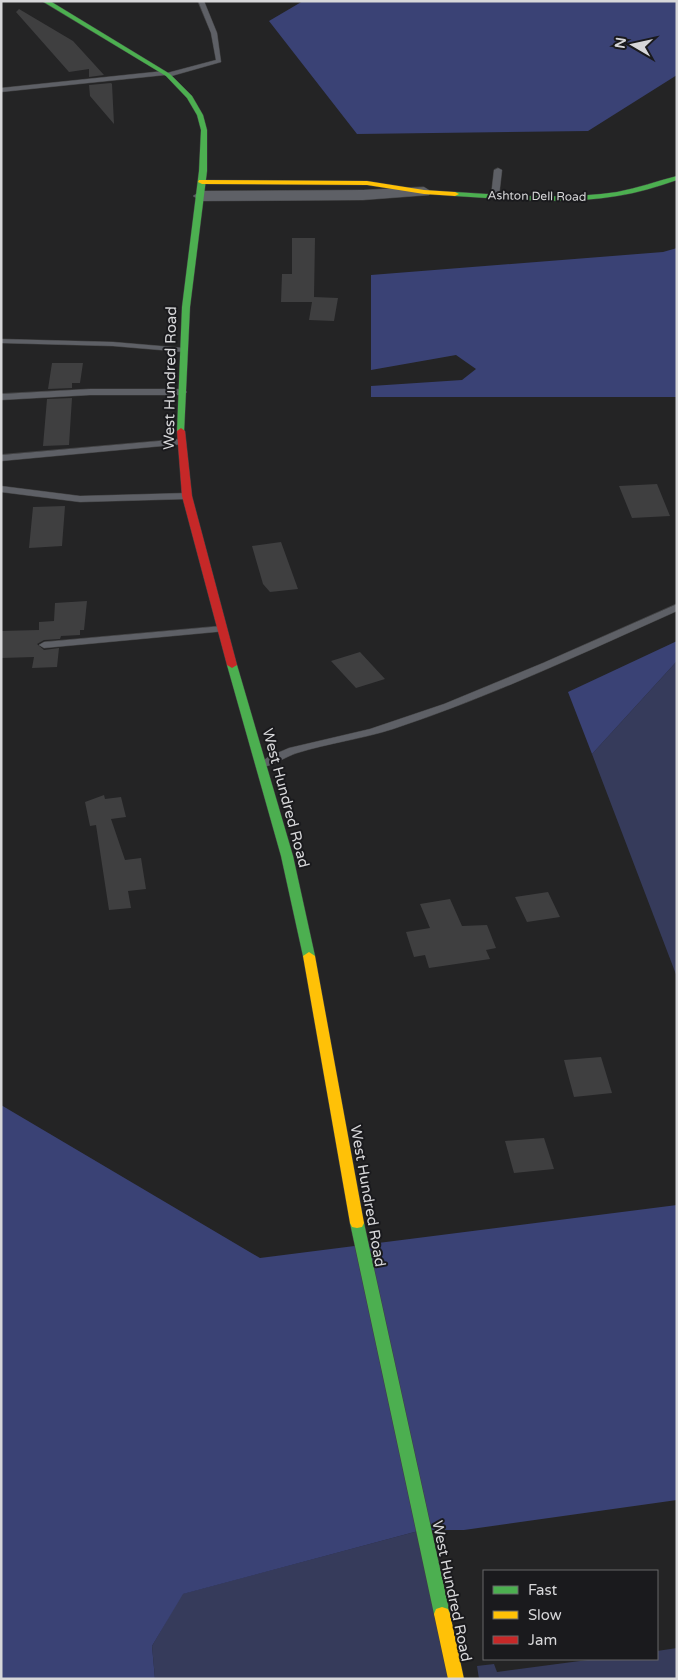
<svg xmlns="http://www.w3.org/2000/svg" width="678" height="1680" font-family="'Varela Round',sans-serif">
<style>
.green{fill:#363b5b}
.forest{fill:#3a4275}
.building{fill:#3f3f40}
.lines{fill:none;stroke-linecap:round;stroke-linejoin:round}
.lane-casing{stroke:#414142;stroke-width:1}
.street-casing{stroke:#414142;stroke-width:1}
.fast-casing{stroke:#414142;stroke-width:1}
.slow-casing{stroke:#414142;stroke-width:1}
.jam-casing{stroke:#414142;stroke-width:1}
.lane{fill:#5e6066;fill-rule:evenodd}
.street{fill:#5e6066;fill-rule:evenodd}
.fast{fill:#4caf50;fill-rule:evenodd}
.slow{fill:#ffc107;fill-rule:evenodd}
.jam{fill:#c62828;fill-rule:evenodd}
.labels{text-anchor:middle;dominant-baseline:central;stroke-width:4;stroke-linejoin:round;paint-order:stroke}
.far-street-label{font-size:12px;fill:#d7d7d9;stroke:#1a1a1d}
.street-label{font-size:15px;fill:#d7d7d9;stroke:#1a1a1d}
</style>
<rect width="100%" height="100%" fill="#242425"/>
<path class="green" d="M677,661V977L592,754Z
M422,1530L454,1679H155L152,1646L182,1594Z
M677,1648V1679H479L477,1666L494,1664L497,1672L595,1659H657V1651Z"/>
<path class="forest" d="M303,1H677V75L588,131L357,134L269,21Z
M677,248V397H371V386L462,380L476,369L456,355L371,370V275L663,252Z
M677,641V661L592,754L568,692Z
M1,1105L260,1258L677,1205V1500L464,1530H422L183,1594L152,1646L155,1679H1Z"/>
<path class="building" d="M19,9L73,41L104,75L89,77V69L69,72L16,12Z
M111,83L112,84L114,124L90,96L89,85Z
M292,238H315L314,297L338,298L334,321L309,320L312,302H281L282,274H292Z
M52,363H83L80,383H72V388L48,389Z
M72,398L69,445L43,446L47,399Z
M657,484L670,516L632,518L619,486Z
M65,506L62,546L29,548L33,507Z
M281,542L298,589L270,592L263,584L252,546Z
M87,601L84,630H80V635L61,636L60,639L44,640L37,644L44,650L59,648L57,667L32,668L34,657L1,658V631L39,630V622L54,621L55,603Z
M360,652L385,679L356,688L331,661Z
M104,795L105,799L121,797L126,817L111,819L125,860L141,858L146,889L128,891L131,908L109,910L96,825L90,826L85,802Z
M548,892L560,917L527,922L515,897Z
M450,899L462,926L487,925L496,948L486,950L490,959L429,968L425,955L414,957L406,932L430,928L420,904Z
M601,1057L612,1093L574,1097L564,1060Z
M544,1138L554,1169L514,1173L505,1141Z"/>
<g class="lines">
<g class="lane-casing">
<path id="lane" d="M198,1H204L217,33L221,62L168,77L165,75L1,92V88L164,71L167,73L216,60L211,33Z
M498,168L502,170L499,196L495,198L491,196L494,170Z
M1,339L113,342L184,348L188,350L184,352L113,346L1,343Z
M90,389H183L187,392L183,395H90L1,400V394Z
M181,439L184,440V444L1,461V455Z
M1,486L80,496L187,493L192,496L187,499L80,502L1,492Z
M677,604V611C583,653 490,697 393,729C362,739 329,743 297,753C287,756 267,769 259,767L258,765L268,757L289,748L370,729L444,704L543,663Z
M222,626L227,629L226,631L44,648L39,645L44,642Z"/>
</g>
<g class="street-casing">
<path id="street" d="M424,187L432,192L429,195L363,200L201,201L193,196L201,191L363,190Z"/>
</g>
<g class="fast-casing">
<path id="fast" d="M42,1H50L170,74L192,96L203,115L207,130V171L190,307L184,433L181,434L177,431L182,307L199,171L201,130L197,115L187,98L166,76Z
M677,176V180C657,187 637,193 617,196C564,205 508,199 455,196L451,194L455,192C508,195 564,200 617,192C638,188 657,181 677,176Z
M232,662L237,665L293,856L315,956L309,960L303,956L281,856L227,665Z
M357,1218L362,1219L364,1223L450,1614L448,1619L442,1621L436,1619L434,1614L350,1223L352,1219Z"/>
</g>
<g class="slow-casing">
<path id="slow" d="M199,180L367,181L424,190L455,192L459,194L455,196L424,194L367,185L202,184L198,182Z
M309,952L315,956L364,1223L362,1227L357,1228L352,1227L350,1223L303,956Z
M442,1607L448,1609L450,1614L464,1679H448L434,1614L436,1609Z"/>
</g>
<g class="jam-casing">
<path id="jam" d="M181,428L185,431L192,496L237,665L232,668L227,665L182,496L177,431Z"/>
</g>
<use href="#lane" class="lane"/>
<use href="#street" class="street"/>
<use href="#fast" class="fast"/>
<use href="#slow" class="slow"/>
<use href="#jam" class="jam"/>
</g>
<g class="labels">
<g class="far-street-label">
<text transform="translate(537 196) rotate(1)">Ashton Dell Road</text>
</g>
<g class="street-label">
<text transform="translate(170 378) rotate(-89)">West Hundred Road</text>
<text transform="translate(286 798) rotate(75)">West Hundred Road</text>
<text transform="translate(368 1196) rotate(80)">West Hundred Road</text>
<text transform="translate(452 1591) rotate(78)">West Hundred Road</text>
</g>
</g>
<rect width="678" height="1680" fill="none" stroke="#d7d7d9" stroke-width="5"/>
<rect x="483" y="1570" width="175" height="90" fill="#1a1a1d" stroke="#666668"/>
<rect x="493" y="1586" width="25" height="8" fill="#4caf50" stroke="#666668"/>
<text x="528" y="1595" font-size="15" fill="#d7d7d9">Fast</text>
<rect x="493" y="1611" width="25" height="8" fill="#ffc107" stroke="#666668"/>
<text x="528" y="1620" font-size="15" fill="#d7d7d9">Slow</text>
<rect x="493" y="1636" width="25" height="8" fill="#c62828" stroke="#666668"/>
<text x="528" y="1645" font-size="15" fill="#d7d7d9">Jam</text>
<g transform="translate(633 45) rotate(279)" stroke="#1a1a1d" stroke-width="4" paint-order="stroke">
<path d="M0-4L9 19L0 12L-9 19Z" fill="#d7d7d9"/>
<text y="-8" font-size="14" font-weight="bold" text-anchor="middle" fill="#d7d7d9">N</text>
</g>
</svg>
